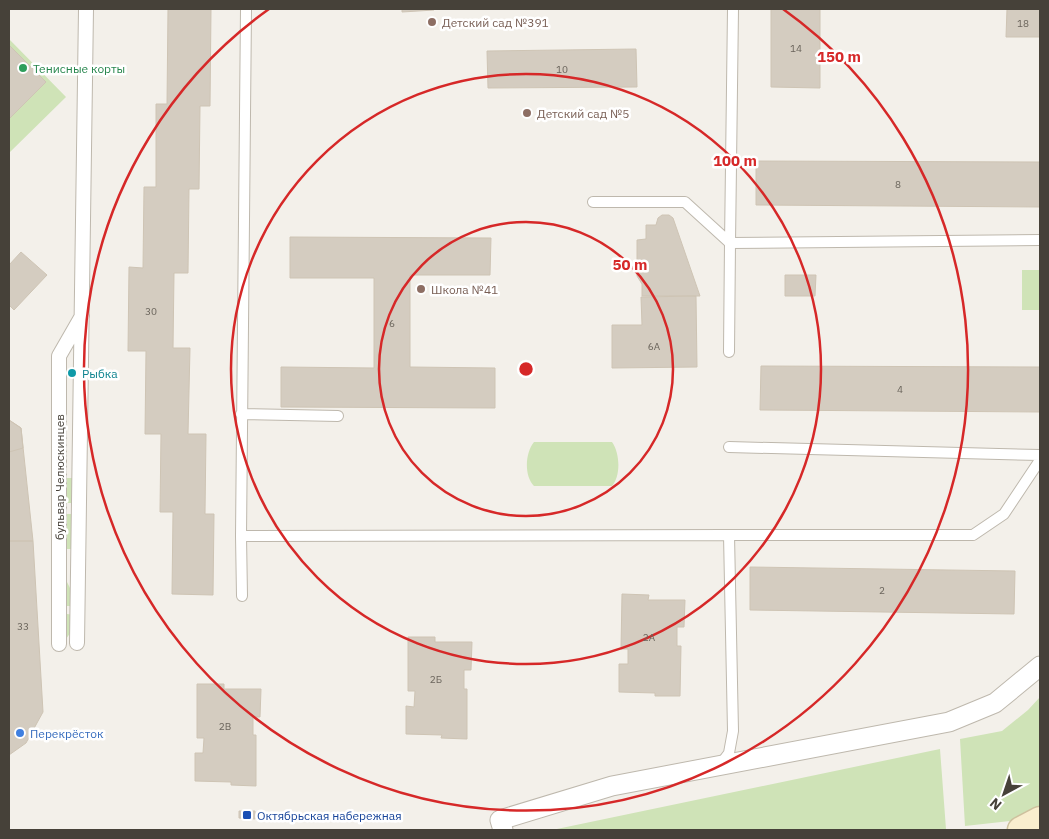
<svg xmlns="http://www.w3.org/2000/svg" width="1049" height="839" font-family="'IBM Plex Sans',sans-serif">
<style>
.green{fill:#cfe3b7}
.building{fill:#d4ccc0;stroke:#cec4b4}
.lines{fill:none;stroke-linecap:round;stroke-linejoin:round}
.service-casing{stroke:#beb8ad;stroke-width:12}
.pedestrian-casing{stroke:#beb8ad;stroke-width:16}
.minor-casing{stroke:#beb8ad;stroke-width:21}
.secondary-casing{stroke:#cec19e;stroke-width:29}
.service{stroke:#fff;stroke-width:10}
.pedestrian{stroke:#fff;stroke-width:14}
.minor{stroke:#fff;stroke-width:19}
.secondary{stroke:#f9eece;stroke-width:26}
.ring{fill:none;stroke:#d62828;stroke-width:2.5}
.education-dot{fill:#8d6e63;stroke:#fff;stroke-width:2}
.leisure-dot{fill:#2e9e5b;stroke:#fff;stroke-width:2}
.culture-dot{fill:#0f9aa8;stroke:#fff;stroke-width:2}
.shop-dot{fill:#3f7fe0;stroke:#fff;stroke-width:2}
.transit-dot{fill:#1a4fb4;stroke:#fff;stroke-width:2}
.labels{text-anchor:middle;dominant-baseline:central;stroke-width:5;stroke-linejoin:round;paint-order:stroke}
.number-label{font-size:10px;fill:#6a645b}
.education-label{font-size:12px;fill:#785e54;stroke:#fff;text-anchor:start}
.leisure-label{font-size:12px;fill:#27864d;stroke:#fff;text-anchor:start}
.culture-label{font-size:12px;fill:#0d838f;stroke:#fff;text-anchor:start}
.street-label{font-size:12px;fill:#464139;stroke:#fff}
.shop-label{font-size:12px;fill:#366cbe;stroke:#fff;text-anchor:start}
.transit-label{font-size:12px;fill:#164399;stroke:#fff;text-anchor:start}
.centre{fill:#d62828;stroke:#fff;stroke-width:2.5}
.ring-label{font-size:15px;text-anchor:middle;font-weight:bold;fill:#d62828;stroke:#fff;stroke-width:5;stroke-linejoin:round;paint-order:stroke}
</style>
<rect width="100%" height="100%" fill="#f3f0ea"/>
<path class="green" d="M9,39L66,97L9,153Z
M1022,270H1040V310H1022Z
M534,442H612C620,453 621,476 612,486H534C524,476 525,453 534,442Z
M64,478H76L75,503H64Z
M63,514H76V549H63Z
M62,572L72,592L75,606H66Z
M67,614L75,615L71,632L61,646Z
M1040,697V812L1010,821L965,826L960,739L1002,731L1028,710Z
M940,749L946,829L552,830Z"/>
<path class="building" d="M168,9H211L210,106H200L199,189H189L188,273H174L173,348H190L188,434H206L205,514H214L213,595L172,594L173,512H160L161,434H145L146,351H128L129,267L143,268L144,187H156V104H167Z
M402,9H434V10L402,12Z
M771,9H820V88L771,87Z
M1007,9H1040V37H1006Z
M9,45L46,82L9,119Z
M636,49L637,87L488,88L487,51Z
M756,161L1040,162V207L756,205Z
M662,215H669L673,218L700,296H642V284L637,276V240L646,239V225H656L658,218Z
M290,237L491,238L490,275H410V367L495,368V408L281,407V367L374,368V278H290Z
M21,252L47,275L14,310L9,305V265Z
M785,275H816L815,296H785Z
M696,296L697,367L612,368V325H642L641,297Z
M761,366L1040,367V412L760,410Z
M9,420L21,428L33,541H9Z
M9,420L21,428L23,448L9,452Z
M9,541H33L43,712L26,743L9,755Z
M750,567L1015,571L1014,614L750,610Z
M622,594L649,595L648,600H685L684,627H677V646H681L680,696H655V693L619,692V664H628V649H621Z
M408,637H435V642H472L471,670H464V689H467V739L441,738L442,735L406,734V706L414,707L415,691H408Z
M197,684H224V689H261L260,717H253V735H256V786L231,785V782L195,781V753H203L204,738H197Z
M239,811H255V819L239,818Z"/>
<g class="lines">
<g class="service-casing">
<path id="service" d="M246,9L241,536L729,535L733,731L729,753L720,765
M733,9L730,243L1040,240
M593,202H685L730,243L729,352
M241,414L338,416
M729,447L1040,455
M729,535H973L1004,514L1040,460
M241,536L242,596"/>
</g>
<g class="pedestrian-casing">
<path id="pedestrian" d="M77,643L86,9
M59,644V356L82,316"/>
</g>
<g class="minor-casing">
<path id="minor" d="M503,830L500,820L612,786L949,722L995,703L1040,666"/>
</g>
<g class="secondary-casing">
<path id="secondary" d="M1021,830L1040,820"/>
</g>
<use href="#service" class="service"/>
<use href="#pedestrian" class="pedestrian"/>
<use href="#minor" class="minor"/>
<use href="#secondary" class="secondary"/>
</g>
<g class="ring">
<circle cx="526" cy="369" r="147"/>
<circle cx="526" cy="369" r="295"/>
<path d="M783 9A442 442 0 1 1 269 9"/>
</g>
<g class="education-dot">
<circle cx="432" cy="22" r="5"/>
<circle cx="527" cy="113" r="5"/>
<circle cx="421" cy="289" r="5"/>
</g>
<circle class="leisure-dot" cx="23" cy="68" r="5"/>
<circle class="culture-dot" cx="72" cy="373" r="5"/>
<circle class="shop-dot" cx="20" cy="733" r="5"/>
<rect class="transit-dot" x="242" y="810" width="10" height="10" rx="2.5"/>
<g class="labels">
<g class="number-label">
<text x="1023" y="23">18</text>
<text x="796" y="48">14</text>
<text x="562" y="69">10</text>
<text x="898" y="184">8</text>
<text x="151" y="311">30</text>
<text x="392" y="323">6</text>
<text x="654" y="346">6А</text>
<text x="900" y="389">4</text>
<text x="882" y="590">2</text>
<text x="23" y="626">33</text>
<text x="649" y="637">2А</text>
<text x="436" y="679">2Б</text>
<text x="225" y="726">2В</text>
</g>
<g class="education-label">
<text x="442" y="22">Детский сад №391</text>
<text x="537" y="113">Детский сад №5</text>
<text x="431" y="289">Школа №41</text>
</g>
<g class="leisure-label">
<text x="33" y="68">Тенисные корты</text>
</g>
<g class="culture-label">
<text x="82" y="373">Рыбка</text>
</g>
<g class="street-label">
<text transform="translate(59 477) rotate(-90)">бульвар Челюскинцев</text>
</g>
<g class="shop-label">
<text x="30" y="733">Перекрёсток</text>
</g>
<g class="transit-label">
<text x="257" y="815">Октябрьская набережная</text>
</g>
</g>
<circle cx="526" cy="369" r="8" class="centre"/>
<g class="ring-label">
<text x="839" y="62">150 m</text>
<text x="735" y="166">100 m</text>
<text x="630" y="270">50 m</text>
</g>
<rect width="1049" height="839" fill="none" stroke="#464139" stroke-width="20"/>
<g transform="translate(1004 794) rotate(220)" stroke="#ffffff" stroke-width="4" paint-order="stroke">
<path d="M0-4L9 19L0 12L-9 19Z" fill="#464139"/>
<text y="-8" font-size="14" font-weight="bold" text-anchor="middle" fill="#464139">N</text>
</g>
</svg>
